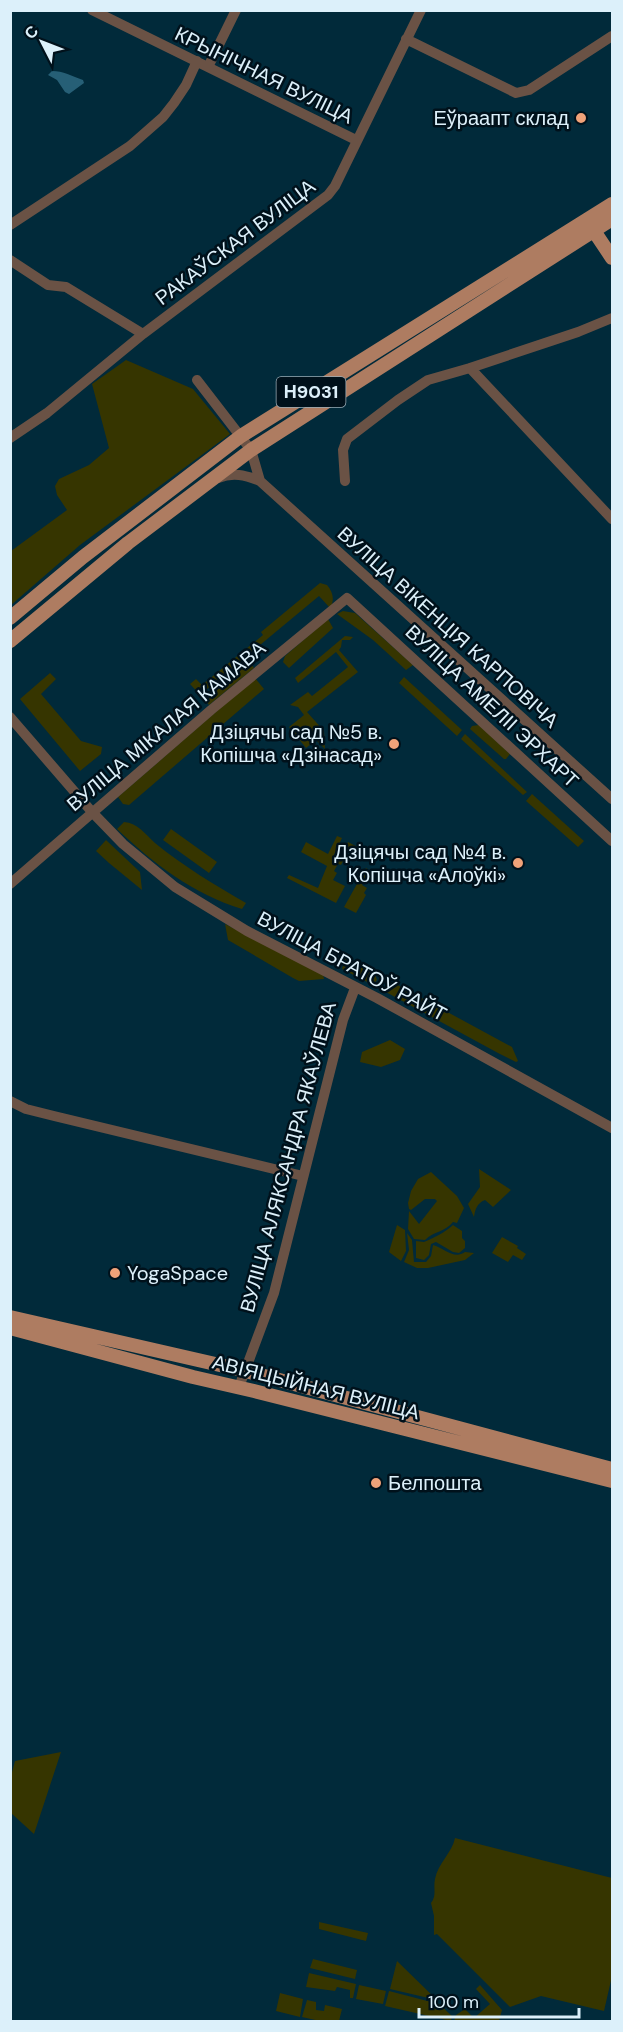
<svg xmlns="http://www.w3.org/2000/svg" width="623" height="2032" font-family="'DM Sans',sans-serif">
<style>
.green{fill:#363500}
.water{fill:#265f76}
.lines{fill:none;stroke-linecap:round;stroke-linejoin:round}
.minor{stroke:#6a5245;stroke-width:10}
.major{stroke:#ae7c61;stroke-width:14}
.poi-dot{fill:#f0a279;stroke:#00111b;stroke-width:2}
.labels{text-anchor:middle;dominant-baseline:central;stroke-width:5;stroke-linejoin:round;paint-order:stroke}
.shield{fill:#00111b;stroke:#9aadb7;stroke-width:1.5}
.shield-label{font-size:18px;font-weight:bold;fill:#dcf0fa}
.street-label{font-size:20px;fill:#dcf0fa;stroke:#00111b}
.poi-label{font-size:20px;fill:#dcf0fa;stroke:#00111b;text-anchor:end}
</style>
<rect width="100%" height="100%" fill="#012a3a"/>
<path class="green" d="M126,360L193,389L230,434L80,545L11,605V551L67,510L57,495L55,486L59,479L89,465L109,448L92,384Z
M320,583L327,585C333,592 335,600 330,608L319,596L200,695L190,684L196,679L202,685L263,635L261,632Z
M343,611L355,613L413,665L406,670L373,640L337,614Z
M328,619L333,628L289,668L283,662L285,656Z
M345,636L353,637L350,640H342L341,647L339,650L358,672L307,712L324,731L325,749L316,740L306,748L289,727L304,715L298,707L290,705L308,692L312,696L348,667L336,652L298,683L295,678Z
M248,660L254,668L209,705L203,697Z
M50,673L56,679L41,694L81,741L102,747L101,754L80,771L20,699Z
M404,677L462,730L457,736L399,683Z
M255,678L264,689L129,805L123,804L118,797Z
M479,725L510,754L506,759H504L470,729L472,726Z
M465,734L527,792L523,795L461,739Z
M532,794L584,841L578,847L526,801Z
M124,822C138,823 145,834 155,843C183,866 215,885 246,903L242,909C193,894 154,864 117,829Z
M171,829L217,862L209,873L163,840Z
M337,836L342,838L333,857L339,859L348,842L365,851L362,857L349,850L341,865L338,864L334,871L337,873L333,880L345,886L336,903L287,878L289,875L318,888L327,866L301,852L306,842L328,854Z
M106,840L140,872L142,890L109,863L96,851Z
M366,868L370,871L362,885L367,888L364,893L366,895L356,913L344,907Z
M225,924L323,974L324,979L299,981L293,978L228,940Z
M345,958L375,974L377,980L373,985L342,969Z
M392,982L512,1047L518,1061L516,1062L498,1053L384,991L387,985Z
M390,1040L405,1049L400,1060L381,1067L360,1062L362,1052Z
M479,1169L511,1190L493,1207L485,1200C477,1203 475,1210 474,1217L468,1204L480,1187Z
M431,1172L457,1196L464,1208L457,1223L453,1222C445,1232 434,1231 425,1240L414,1239L408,1229L409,1211L419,1224L437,1201L435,1199H425L411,1210L409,1209L408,1203L411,1191L418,1179Z
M397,1225L405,1230L406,1251L401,1261L389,1252Z
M453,1225L462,1231V1238L465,1241V1248L459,1253L453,1252L436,1242L431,1244L429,1255L424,1260L416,1258V1241L424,1242C433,1238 446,1232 453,1225Z
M407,1233L412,1240L414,1262H426L431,1256L433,1245C444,1248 454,1260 465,1252L474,1253L465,1260L428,1268H417L404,1262L409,1250Z
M502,1237L518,1246L517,1248L526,1254L522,1260L513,1255L508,1262L492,1253Z
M61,1752L34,1834L11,1813V1776L15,1761Z
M455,1838L612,1878V1976L604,2011L541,1996L510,2007L437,1934L434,1935V1916L431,1903C437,1895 433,1888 435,1879C438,1863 452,1853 455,1838Z
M319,1922L368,1933L366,1941L319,1929Z
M313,1959L357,1970L355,1979L310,1968Z
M397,1961L437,2000L390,1989Z
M309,1973L356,1984L353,1998H350V1990L337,1987L335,1991L306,1987Z
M359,1985L386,1991L383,2004L356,1999Z
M480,1985L502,2010L499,2021H454L456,2015L465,2009L474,2018L490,2004L476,1989Z
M389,1991L439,2004L452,2016L451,2021L385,2006Z
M280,1993L303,1999L300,2017L276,2011Z
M307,2000L316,2002V2010L324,2011L325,2005L342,2009L339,2021H320L302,2017Z"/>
<path class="water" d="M52,71C63,71 72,76 83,80L84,83L69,94L65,92L57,80L48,75Z"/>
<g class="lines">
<path class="minor" d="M92,10L356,140
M406,39L516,93L529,90L612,36
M208,67L236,10
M10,225L130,146L163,117L174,103L186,85L197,61
M10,260L48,285L66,287L143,334
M470,368L612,519
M197,380L251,450L260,481
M10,438L47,413L143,334L328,195L335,186L421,10
M218,478C233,472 245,475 260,481L612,799
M345,481L343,450L347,439L398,400L428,380L470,368L578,332L612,318
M10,717L92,812L123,844L175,887L247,931L377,998L612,1128
M10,884L211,710L347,598L612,841
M10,1101L26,1109L54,1116L303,1176
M239,1387L274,1293L343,1020L355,988"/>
<path class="major" d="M590,225L612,258
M10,618L83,557L241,436L612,204
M10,641L128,543L251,450L612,219
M10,1317L246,1371L612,1469
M10,1328L193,1377L254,1391L612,1481"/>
</g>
<g class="poi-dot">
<circle cx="581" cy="118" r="6"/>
<circle cx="394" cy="744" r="6"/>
<circle cx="518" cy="863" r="6"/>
<circle cx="115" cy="1273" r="6"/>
<circle cx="376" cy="1483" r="6"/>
</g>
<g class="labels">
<rect class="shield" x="276.5" y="377" width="69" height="30" rx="4.5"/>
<g class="shield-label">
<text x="311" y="392">Н9031</text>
</g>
<g class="street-label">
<text transform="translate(264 75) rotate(26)">КРЫНІЧНАЯ ВУЛІЦА</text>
<text transform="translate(235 242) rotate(-37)">РАКАЎСКАЯ ВУЛІЦА</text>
<text transform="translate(448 627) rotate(42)">ВУЛІЦА ВІКЕНЦІЯ КАРПОВІЧА</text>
<text transform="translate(492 706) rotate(43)">ВУЛІЦА АМЕЛІІ ЭРХАРТ</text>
<text transform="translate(166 726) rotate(-40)">ВУЛІЦА МІКАЛАЯ КАМАВА</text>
<text transform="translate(352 966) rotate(28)">ВУЛІЦА БРАТОЎ РАЙТ</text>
<text transform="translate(288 1157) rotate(-75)">ВУЛІЦА АЛЯКСАНДРА ЯКАЎЛЕВА</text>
<text transform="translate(316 1387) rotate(14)">АВІЯЦЫЙНАЯ ВУЛІЦА</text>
</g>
<g class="poi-label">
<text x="569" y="118">Еўраапт склад</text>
<text x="382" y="732">Дзіцячы сад №5 в.<tspan x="382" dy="23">Копішча «Дзінасад»</tspan></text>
<text x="506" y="852">Дзіцячы сад №4 в.<tspan x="506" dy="23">Копішча «Алоўкі»</tspan></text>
<text x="127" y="1273" text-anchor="start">YogaSpace</text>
<text x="388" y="1483" text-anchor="start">Белпошта</text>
</g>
</g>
<rect width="623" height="2032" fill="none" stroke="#dcf0fa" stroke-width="24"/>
<g transform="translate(42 42) rotate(312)" stroke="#00111b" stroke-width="4.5" paint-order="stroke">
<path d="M0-4.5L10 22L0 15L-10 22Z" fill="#dcf0fa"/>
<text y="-9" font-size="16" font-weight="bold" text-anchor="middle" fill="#dcf0fa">С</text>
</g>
<path d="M419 2008v9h160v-9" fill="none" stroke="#dcf0fa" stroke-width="3"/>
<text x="428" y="2008" font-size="18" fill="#dcf0fa" stroke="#00111b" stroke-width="4.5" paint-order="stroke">100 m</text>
</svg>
